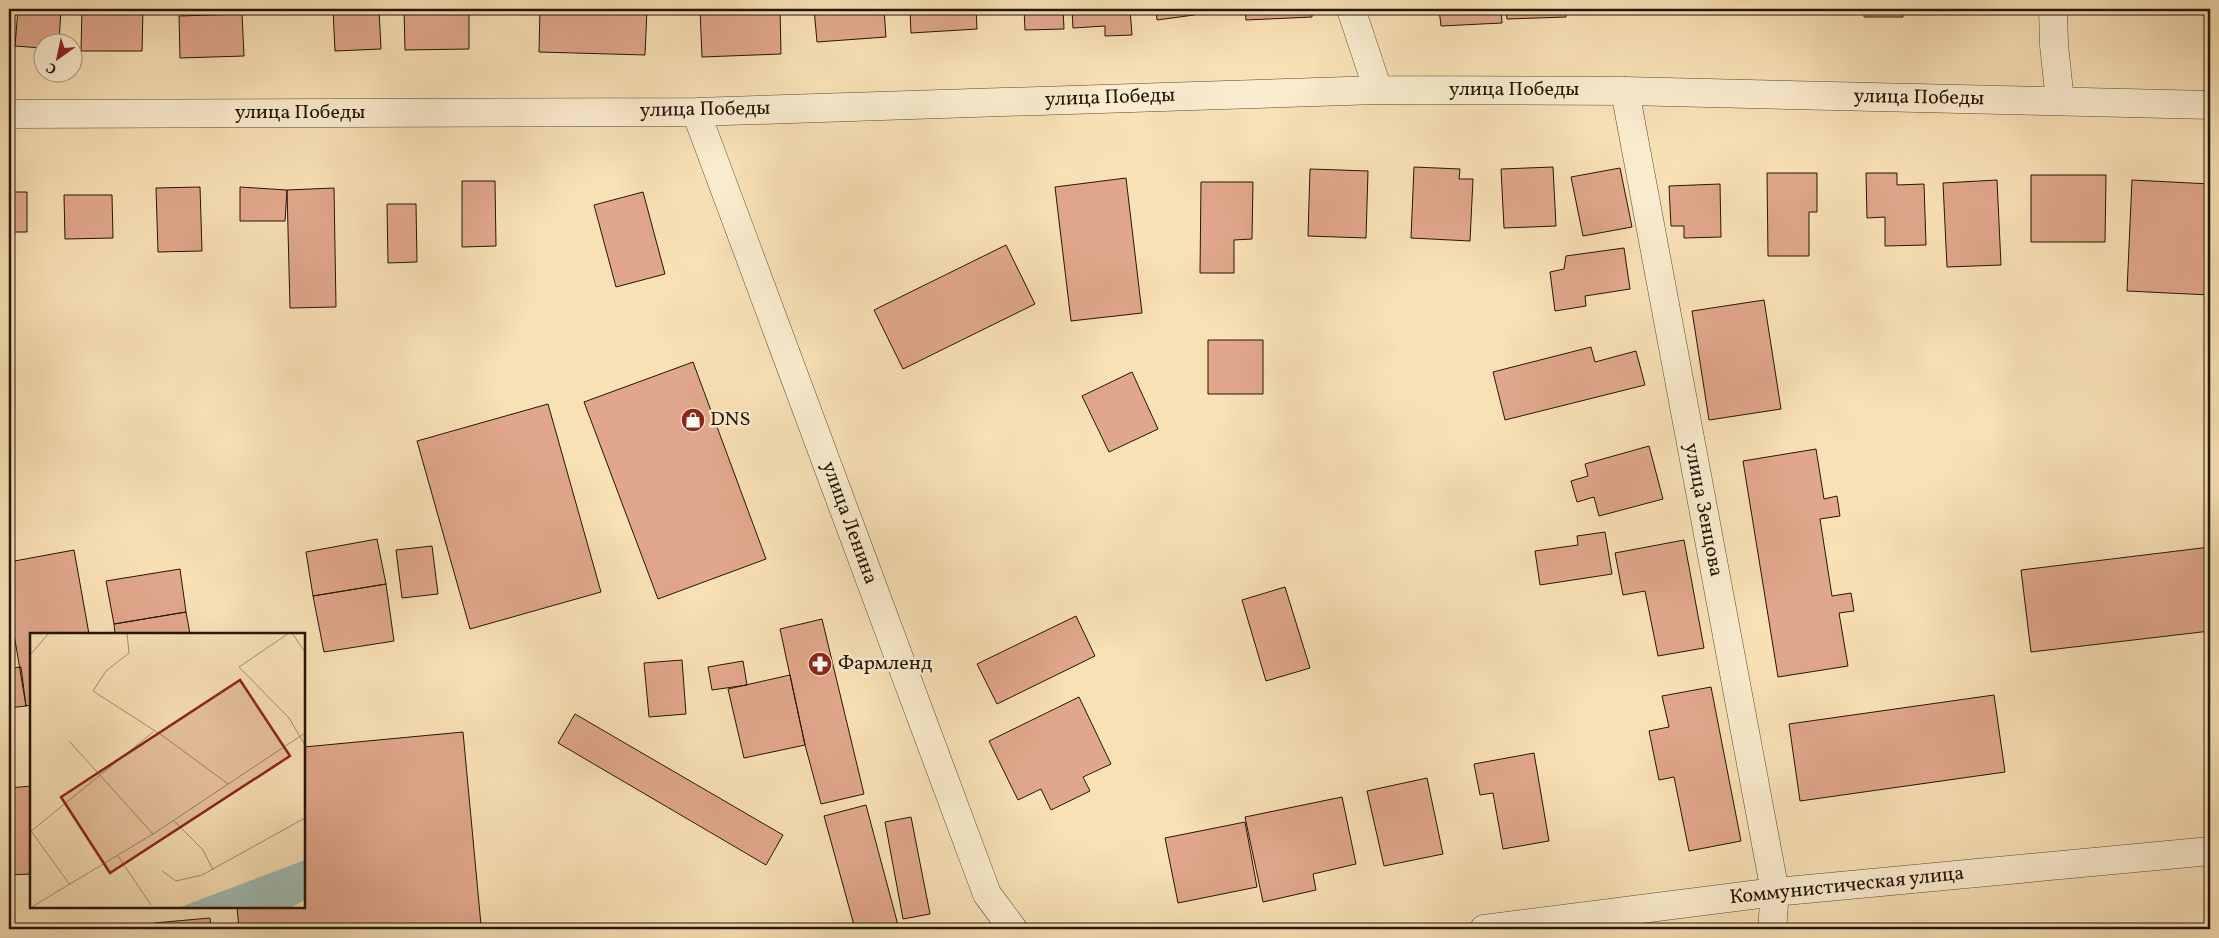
<svg xmlns="http://www.w3.org/2000/svg" width="2219" height="938" font-family="Vollkorn,serif">
<style>
.building{fill:#e1a78c;stroke:#221607}
.lines{fill:none;stroke-linecap:round;stroke-linejoin:round}
.street-casing{stroke:#584932;stroke-width:29}
.street{stroke:#faeccf;stroke-width:28}
.labels{text-anchor:middle;dominant-baseline:central;stroke-width:5;stroke-linejoin:round;paint-order:stroke}
.street-label{font-size:20px;fill:#221607;stroke:#faeccf}
.poi-label{font-size:20px;fill:#221607;stroke:#faeccf;text-anchor:start}
.inset-road{fill:none;stroke:#a2906f;stroke-width:1}
.view{fill:#8f2418;fill-opacity:0.15;stroke:#8f2418;stroke-width:2.5}
.inset-edge{fill:none;stroke:#221607;stroke-width:2.5}
</style>
<rect width="100%" height="100%" fill="#f8e1b5"/>
<filter id="stains"><feTurbulence type="fractalNoise" baseFrequency=".004" numOctaves="4"/><feColorMatrix values="0 0 0 0 .2 0 0 0 0 .09 0 0 0 0 .02 0 0 0 .5 -.17"/></filter>
<radialGradient id="worn" r=".72"><stop offset=".6" stop-color="#630" stop-opacity="0"/><stop offset="1" stop-color="#630" stop-opacity=".3"/></radialGradient>
<path class="building" d="M18,9H61L59,42H42V48L15,46Z
M82,9H143L142,51H81Z
M333,9H379L381,49L335,51Z
M404,9H469V49L405,50Z
M540,9H647L645,55L539,52Z
M700,9H780L781,54L702,57Z
M814,9H884L886,37L817,42Z
M910,9H976L977,29L911,33Z
M1024,9H1063L1064,29L1025,30Z
M1072,9H1130L1132,35L1105,36V26L1073,28Z
M1156,9H1194V15L1157,20Z
M1245,9H1312V17L1246,20Z
M1439,9H1501L1502,23L1441,26Z
M1506,9H1566V17L1507,19Z
M1607,9H1666V12L1607,14Z
M1758,9H1830V11Z
M1864,9H1903V17H1864Z
M242,14L244,56L180,58L179,16Z
M1414,167L1460,169L1459,179H1473L1470,241L1411,238Z
M1553,167L1556,226L1504,228L1501,169Z
M1620,168L1632,227L1583,236L1571,177Z
M1310,169L1368,171L1366,238L1308,236Z
M1767,173H1817V212H1809V256H1768Z
M1866,173H1897V185L1924,184L1926,245L1885,246V217L1867,218Z
M2031,175H2106L2105,242H2031Z
M1126,178L1142,313L1071,321L1055,187Z
M1997,180L2001,265L1947,267L1943,183Z
M2132,180L2210,184V295L2127,291Z
M462,181H495L496,246L462,247Z
M1201,182H1253L1252,239L1234,240V273H1200Z
M1720,184L1721,237L1684,238V226H1671L1669,186Z
M200,187L202,251L158,252L156,188Z
M240,187L287,190L285,221H240Z
M334,188L336,307L290,308L287,190Z
M9,192H27V232H9Z
M643,192L665,274L616,287L594,205Z
M64,195H112L113,238L65,239Z
M387,204H416L417,262L388,263Z
M1006,245L1035,304L903,369L874,310Z
M1624,248L1630,289L1585,296L1586,306L1555,311L1550,272L1564,269L1566,256Z
M1764,300L1781,409L1709,420L1692,311Z
M1208,340H1263V394H1208Z
M1591,347L1595,362L1636,351L1645,385L1505,420L1493,372Z
M693,362L766,559L658,599L584,402Z
M1132,372L1158,429L1109,452L1082,396Z
M548,404L601,592L470,629L417,441Z
M1649,446L1663,499L1599,516L1594,497L1577,502L1571,481L1588,476L1585,464Z
M1816,449L1824,499L1837,496L1840,516L1820,519L1832,596L1851,593L1854,611L1839,613L1848,666L1778,677L1743,461Z
M1605,532L1612,574L1540,585L1535,551L1578,545L1577,536Z
M377,539L386,584L313,596L306,552Z
M1684,540L1704,648L1658,656L1645,591L1623,595L1615,553Z
M432,546L438,594L402,598L396,550Z
M2210,547V631L2031,652L2021,570Z
M74,550L89,634H31V705L26,706L9,604V562Z
M180,569L186,612L114,624L106,581Z
M386,584L394,641L324,652L313,596Z
M1285,587L1310,668L1266,681L1242,600Z
M186,612L190,634H115L114,624Z
M1076,616L1095,656L997,704L977,664Z
M822,619L864,794L821,804L805,745L780,629Z
M682,660L686,714L649,717L644,663Z
M743,661L747,685L712,690L708,667Z
M21,667L26,706L9,708V668Z
M790,675L805,745L744,758L728,689Z
M1711,687L1741,841L1689,851L1674,777L1659,780L1649,731L1669,727L1662,696Z
M1994,695L2005,772L1800,801L1789,724Z
M1079,697L1111,764L1083,777L1090,791L1051,810L1041,789L1018,800L989,741Z
M575,714L783,835L766,865L558,743Z
M463,732L481,925L432,929H239L237,907H304V747Z
M1534,753L1549,841L1503,849L1493,793L1480,795L1474,764Z
M1427,778L1443,854L1384,866L1367,791Z
M31,786V874L9,875V788Z
M1342,797L1356,864L1313,874L1316,890L1263,902L1245,817Z
M866,805L899,929H855L824,816Z
M911,817L930,914L903,919L885,822Z
M1245,822L1257,887L1178,903L1165,838Z
M210,918L211,929H155L154,923Z
M623,926V929H584Z"/>
<g class="lines">
<g class="street-casing">
<path id="street" d="M1351,9L1378,90
M2053,9L2054,45L2060,101
M1625,91L1775,892L1772,929
M696,112L987,894L1013,929
M9,114L696,112L1378,90L1625,91L2210,105
M1484,929L1775,892L2210,851"/>
</g>
<use href="#street" class="street"/>
</g>
<defs>
<g id="shop-disc" transform="scale(1.25)"><circle r="9.5" fill="#8f2418" stroke="#faeccf"/><path d="M-5-2.5h2.3a2.7 3.5 0 0 1 5.4 0H5L5.5 6h-11ZM-1.5-2.5h3a1.5 2.3 0 0 0-3 0Z" fill="#fff"/></g>
<g id="pharmacy-disc" transform="scale(1.25)"><circle r="9.5" fill="#8f2418" stroke="#faeccf"/><path d="M-2-6h4v4h4v4h-4v4h-4v-4h-4v-4h4Z" fill="#fff"/></g>
</defs>
<g fill-rule="evenodd">
<use href="#shop-disc" x="693" y="420"/>
<use href="#pharmacy-disc" x="820" y="664"/>
</g>
<g class="labels">
<g class="street-label">
<text x="1514" y="90">улица Победы</text>
<text transform="translate(1110 98) rotate(-2)">улица Победы</text>
<text transform="translate(1919 98) rotate(1)">улица Победы</text>
<text transform="translate(705 110) rotate(-1)">улица Победы</text>
<text x="300" y="113">улица Победы</text>
<text transform="translate(1703 510) rotate(79)">улица Зенцова</text>
<text transform="translate(849 523) rotate(70)">улица Ленина</text>
<text transform="translate(1847 886) rotate(-6)">Коммунистическая улица</text>
</g>
<g class="poi-label">
<text x="710" y="420">DNS</text>
<text x="838" y="664">Фармленд</text>
</g>
</g>
<g transform="translate(30 633)">
<rect width="275" height="275" fill="#f8e1b5"/>
<path d="M275,227V267L260,275H148Z" fill="#9ebcb2"/>
<path class="inset-road" d="M97,0L99,20L76,38L63,58L133,103L198,151M259,0L209,34L259,85L275,112M262,0L275,19M0,22L19,0M39,108L123,201M144,188L173,217L183,237M1,198L40,252M0,199L123,99M88,223L121,272M132,238L146,248L172,242L275,185M0,275L123,201L275,100"/>
<path class="view" d="M210,47L260,123L80,240L31,164Z"/>
<rect width="275" height="275" class="inset-edge"/>
</g>
<rect width="2219" height="938" fill="none" stroke="#f8e1b5" stroke-width="30"/>
<rect x="10" y="10" width="2199" height="918" fill="none" stroke="#221607" stroke-width="2.5"/>
<rect x="15" y="15" width="2189" height="908" fill="none" stroke="#221607"/>
<g transform="translate(58 58) rotate(213)"><circle r="24" fill="#faeccf" stroke="#a4967f"/>
<path d="M0-4L9 19L0 12L-9 19Z" fill="#8f2418"/>
<text y="-8" font-size="14" font-weight="bold" text-anchor="middle" fill="#221607">С</text>
</g>
<rect width="100%" height="100%" filter="url(#stains)"/>
<rect width="100%" height="100%" fill="url(#worn)"/>
</svg>
